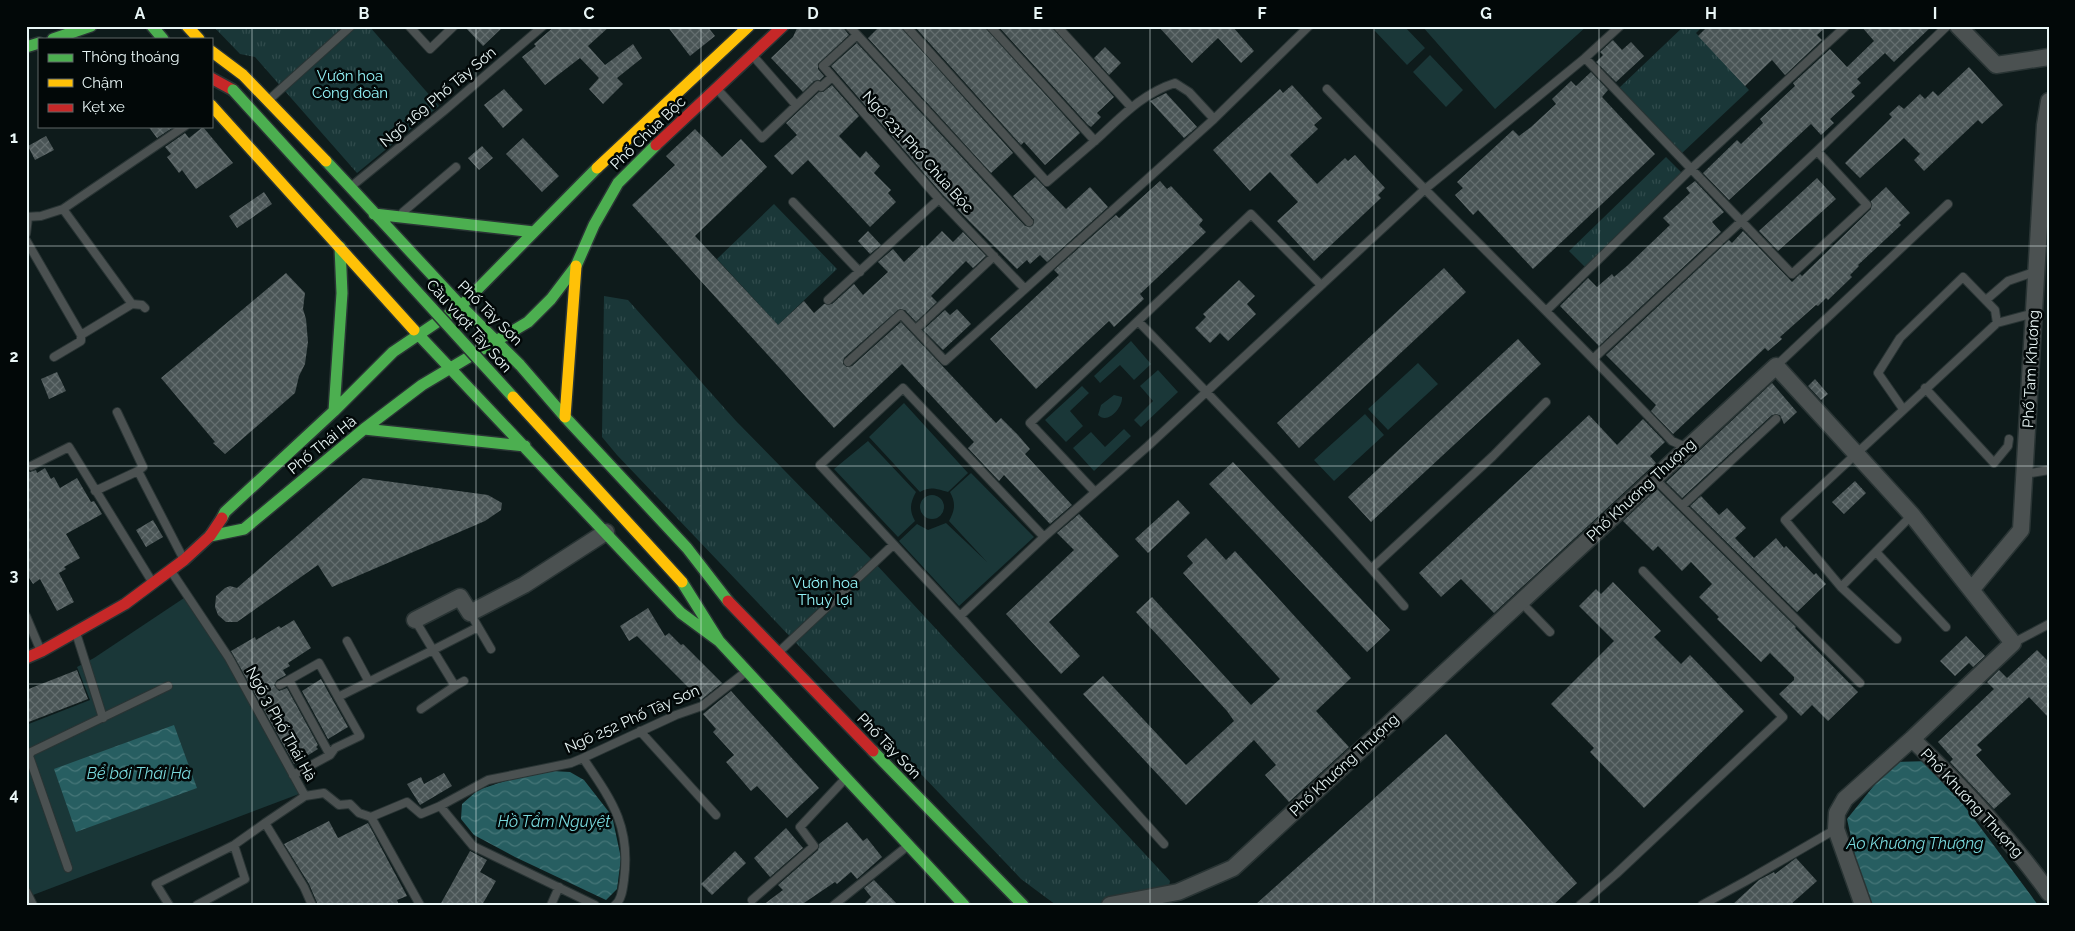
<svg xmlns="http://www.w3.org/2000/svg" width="2075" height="931" font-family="Raleway,sans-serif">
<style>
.green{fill:#1a3738}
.park{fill:url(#park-tufts)}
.water{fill:url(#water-waves)}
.building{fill:url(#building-cross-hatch)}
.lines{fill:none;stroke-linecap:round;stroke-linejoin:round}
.lane-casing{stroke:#293434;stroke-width:10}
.street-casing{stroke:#293434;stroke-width:19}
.fast-casing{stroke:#293434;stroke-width:14}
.slow-casing{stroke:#293434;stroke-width:14}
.jam-casing{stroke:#293434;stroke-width:14}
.lane{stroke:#4b5151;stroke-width:8}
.street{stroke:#4b5151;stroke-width:16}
.fast{stroke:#4caf50;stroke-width:11}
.slow{stroke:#ffc107;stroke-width:11}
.jam{stroke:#c62828;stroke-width:11}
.fast-bridge-casing{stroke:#293434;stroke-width:14;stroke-linecap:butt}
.slow-bridge-casing{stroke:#293434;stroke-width:14;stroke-linecap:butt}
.fast-bridge{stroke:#4caf50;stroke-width:11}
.slow-bridge{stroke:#ffc107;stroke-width:11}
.grid{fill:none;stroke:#e9f6f6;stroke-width:1;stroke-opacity:0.55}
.labels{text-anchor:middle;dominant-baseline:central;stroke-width:5;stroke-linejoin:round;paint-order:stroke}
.park-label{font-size:15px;fill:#94f4f8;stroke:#020808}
.street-label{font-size:15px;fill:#e9f6f6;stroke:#020808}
.water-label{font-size:16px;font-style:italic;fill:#79d9dd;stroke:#020808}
.neatline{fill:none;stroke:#e9f6f6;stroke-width:2}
.grid-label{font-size:16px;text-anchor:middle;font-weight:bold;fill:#e9f6f6}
</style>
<defs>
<pattern id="park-tufts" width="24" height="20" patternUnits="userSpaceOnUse" patternTransform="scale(1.25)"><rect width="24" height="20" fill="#1a3738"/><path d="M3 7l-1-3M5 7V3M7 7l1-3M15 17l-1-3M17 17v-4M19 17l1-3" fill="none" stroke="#304b4c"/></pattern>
<pattern id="water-waves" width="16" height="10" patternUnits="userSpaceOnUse" patternTransform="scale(1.25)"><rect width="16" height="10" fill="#275e61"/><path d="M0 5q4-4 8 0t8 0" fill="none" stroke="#467678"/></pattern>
<pattern id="building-cross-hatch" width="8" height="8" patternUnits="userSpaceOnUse" patternTransform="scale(1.25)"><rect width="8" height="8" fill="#4a5556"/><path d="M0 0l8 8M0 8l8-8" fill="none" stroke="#646e6f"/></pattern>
</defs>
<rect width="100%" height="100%" fill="#0e1b1b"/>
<path class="green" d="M1379,26H1404L1425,48L1407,65L1374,30Z
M1422,26H1587L1495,109Z
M1430,55L1463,90L1446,107L1413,72Z
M1131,341L1151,364L1134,380L1120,365L1100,383L1094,376Z
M1418,363L1438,384L1388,430L1368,409Z
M1158,370L1178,392L1141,427L1134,420L1153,401L1140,386Z
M1082,386L1089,393L1070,411L1083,426L1066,442L1045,420Z
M1114,395L1122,397C1123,407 1108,425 1098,415L1101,405Z
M904,403L968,473L948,492C936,489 931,486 920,492L869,437Z
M1365,414L1384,435L1334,481L1314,460Z
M1124,429L1131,436L1094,471L1073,448L1091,432L1105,447Z
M868,441L916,492C910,503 909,510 915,521L898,537L834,469Z
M971,473L1034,537L959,606L899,541L917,524L928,530L946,523L987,562L949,521C955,510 956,503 950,492Z
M920 507a12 12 0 1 1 24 0a12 12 0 1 1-24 0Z
M184,598L227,661L299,794L33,895L26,883V725L90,700L77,667L94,658Z"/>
<path class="park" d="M213,26H369L439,106L357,173L255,57L240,54Z
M1684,26H1703L1696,33L1749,90L1681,154L1619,88Z
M1666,157L1682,173L1585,267L1569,251Z
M774,204L837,269L778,325L717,259Z
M604,296L628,300L736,421L874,562L1170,881L1167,898L1107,904L1056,905L1021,879L617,455L602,437Z"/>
<path class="water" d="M174,725L197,788L76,832L54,769Z
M1931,761L2038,905H1870L1863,892L1847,819L1893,762Z
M552,771L570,772L584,780L612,816L621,858L617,889L606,900L515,857L474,835L461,819L462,804L478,790L508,780Z"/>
<path class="building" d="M464,26H504L483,46Z
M555,26H610L588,46L605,65L633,44L642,58L617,78L623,84L603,104L589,89L599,78L580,58L545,85L522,57L536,46L534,44Z
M667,26H707L715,36L690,56Z
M798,26H842L849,35L818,64V69L824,76L820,80L814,81L803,92L771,58L793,37Z
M880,26H900L1013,153L991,173L868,38Z
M914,26H984L1080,133L1045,165L1024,142L1021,145Z
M998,26H1051L1114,97L1097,113L1101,117L1091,127L1088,125Z
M1158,26H1232L1254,51L1241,63L1218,38L1192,63Z
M1708,26H1827L1817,35L1822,40L1785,75L1772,60L1745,86L1698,36Z
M1861,26H1932L1894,62L1885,53L1857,79L1861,83L1851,92L1855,96L1830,119L1834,123L1821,135L1811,124L1729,200L1703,173L1737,140L1741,144L1763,123L1760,119L1795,86L1793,83L1830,49L1847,67L1874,41Z
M1613,40L1622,50L1631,42L1644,56L1616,82L1596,62L1603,55L1600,52Z
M857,43L1025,226H1032L1034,220L1013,196L1035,177L1066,209L1090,187L1108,207L1047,262L1040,255L1030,264L1027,260L1017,269L943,195L831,66Z
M1105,47L1121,63L1109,75L1094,58Z
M1969,67L2003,105L1982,124L1978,120L1924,171L1914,160L1920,154L1904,138L1860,178L1845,163L1892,117L1889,114L1899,105L1904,109L1920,94L1925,99L1933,91L1938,96Z
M1591,72L1608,90L1602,97L1655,154L1533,269L1478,210L1473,215L1455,195L1463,188L1457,182L1513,130L1519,136L1531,127L1556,104L1552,99L1571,81L1576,86Z
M832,85L859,116L839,136L860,158L866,151L880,166L874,173L891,190L888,193L896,202L870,227L808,160L792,175L774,156L797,135L786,123L819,92H823Z
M1292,85L1322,118L1314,125L1318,129L1290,155L1317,184L1345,158L1348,161L1355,155L1385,188L1378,195L1381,198L1314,261L1277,221L1298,202L1270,172L1250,191L1213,150L1280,89L1283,93Z
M504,89L523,110L503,128L484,105Z
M1166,93L1197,127L1184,138L1150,101Z
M148,126H175L157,138Z
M203,127L233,163L196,189L182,170L179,173L167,157L171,154L165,147L185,133L189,138Z
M695,129L722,157L741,139L767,167L695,236L778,325L804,301L814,313L824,304H832L854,284L863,295L888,272L878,262L893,249L904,262L922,245L925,248L942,231L953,242L963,232L986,256L973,268L966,261L931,296L937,302L916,322L905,310H898L844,358L843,364L847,367L852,366L901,322L996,423L1001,418L1018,435L1030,449L1025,454L1072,505L1050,524L1004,475L999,481L968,448L974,442L902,364L834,428L632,205L675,165L666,156Z
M46,136L54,150L35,160L28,146Z
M523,138L559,176L542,192L506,154Z
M482,146L493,158L479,170L468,158Z
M1817,178L1836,199L1778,251L1759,231Z
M1160,181L1167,189L1171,186L1203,220L1199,225L1206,232L1140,294L1144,299L1114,327L1109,321L1036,389L990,339L1059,275L1054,270L1116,215L1119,218Z
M1695,181L1724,212L1712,222L1721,232L1599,346L1560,306L1588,278L1597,287L1612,274L1614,277L1627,266L1670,225L1663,218L1690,193L1686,188Z
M1886,187L1910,213L1899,223L1901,225L1858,265L1859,266L1850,275L1852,277L1828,300L1826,298L1818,306L1816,305L1780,337L1782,339L1768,351L1765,348L1673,434L1651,411L1656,405L1606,355L1729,240L1732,243L1743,231L1792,282L1800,274L1802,276L1871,209V201Z
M264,192L272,204L237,228L229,216Z
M868,231L881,245L870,254L858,241Z
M1444,268L1466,292L1299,448L1277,423Z
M286,273L305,293L303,309L306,319L308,342L305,364L299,376L295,393L225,454L213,443L215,442L161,378Z
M1239,280L1255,296L1247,304L1256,314L1228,341L1220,333L1210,343L1195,328L1206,317L1203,314Z
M957,309L971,324L943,350L923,330L945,310L950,315Z
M1518,339L1541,364L1371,522L1348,497Z
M57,372L66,391L49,399L41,379Z
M1815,379L1828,394L1821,400L1808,386Z
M1772,383L1797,412L1784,424L1780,415H1772L1682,498L1666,482Z
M1589,415L1617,445L1643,419L1665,442L1650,456L1656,463L1494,613L1461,579L1441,597L1419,573Z
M1233,462L1390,630L1367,652L1209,484Z
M45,468L51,479L54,477L60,488L77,478L91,502L94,501L102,514L66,534L80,558L64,567L66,569L59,573L74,602L57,611L40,579L33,584L26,573V469L30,472L36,470L37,473Z
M363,478L488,495L502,503L501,510L485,521L332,587L318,565L237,622H226L218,615L215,607L216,596L225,588L230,586L237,588Z
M1855,481L1866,493L1844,514L1832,502Z
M1657,489L1796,627L1795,628L1858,692L1828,721L1812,705L1801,716L1779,694L1794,680V677L1770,653L1761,662L1717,619L1719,617L1699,597L1712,584L1691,562L1682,571L1658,546L1653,551L1623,521Z
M1701,496L1719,515L1727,508L1746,528L1735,538L1754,558L1776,538L1784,548L1786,546L1814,575L1816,573L1826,584L1797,612L1690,506Z
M1178,500L1190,513L1148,553L1135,539Z
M1079,514L1119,556L1049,622L1080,656L1061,674L1006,614L1074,550L1057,533Z
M153,520L163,537L146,547L136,530Z
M1206,538L1226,560L1235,551L1351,678L1316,711L1349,747L1289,802L1265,775L1276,765L1254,740L1186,805L1083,694L1103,676L1186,765L1234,721L1227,711L1136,612L1152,597L1251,705L1280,679L1183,573L1193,563L1187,556Z
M1613,582L1661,631L1654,637L1681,664L1690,655L1744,711L1644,808L1590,752L1594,748L1551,704L1614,641L1579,606L1596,589L1601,594Z
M648,608L665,636L669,633L681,645L683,644L722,683L701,700L637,636L629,641L620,626Z
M294,620L311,648L288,663L290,666L283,670L286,675L277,680L274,685L279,691L287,688L318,745L316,747L318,749L294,764L231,651L255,637L256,640L279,626L281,628Z
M1966,636L1985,656L1973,667L1969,663L1955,676L1940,661Z
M2037,650L2049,662V718L2029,697L1977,745L1982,750L1976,755L2011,794L1994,809L1950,762L1953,759L1938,742L1994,689L1987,682L1999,670L2007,678Z
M77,670L88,699L26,723V690Z
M321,679L348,727L328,739L302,691Z
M731,691L819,788L787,818L757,786L751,791L726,762L734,755L713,732L716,729L703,714Z
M1446,734L1577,883L1553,905H1255Z
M444,773L452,786L420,805L407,784L421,777L424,784Z
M329,821L338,838L368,823L407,896L397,900L399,905H318L309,884L284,844Z
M847,822L863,841L867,838L882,857L857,879L851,872L837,884L835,882L801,905H763L783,890L778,885L818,850L819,844Z
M786,828L803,848L770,877L754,858Z
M470,851L487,860L480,872L496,881L482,905H440Z
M735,851L746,863L712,895L701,884Z
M1796,858L1817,881L1790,905H1732L1759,880L1774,872L1775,874Z
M874,880L898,905H863L871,897L864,888Z"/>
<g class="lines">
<g class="lane-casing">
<path id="lane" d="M409,26L430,49L454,26
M849,26L1029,222
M906,26L1047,182C1063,168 1080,154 1097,139C1121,117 1143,93 1175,83L1189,92L1214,119
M990,26L1095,141
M1057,26L1131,107
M857,35L823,66L939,199L1025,289
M754,57L796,105
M1585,58L1792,274L1867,205L1817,151
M1327,89C1441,208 1560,322 1672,441L1688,448
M718,90L762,138L818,85L821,87L832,77
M272,97L351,26
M353,185L445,110L543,26
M793,202L860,272
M63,209L132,304
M403,212L456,167
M26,217L41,216L63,209L185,126
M26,234L28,218
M26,240L81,335L132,304
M828,300L939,199
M1986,300L2008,281L2037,271
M132,304L142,305L145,308
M1547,310L1691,169L1846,26
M1138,321C1228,414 1319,508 1404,606
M916,329L994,256
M54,357L81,341V335
M1594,358L1817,151L1947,26
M848,362L901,314L945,361L1214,119L1309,26
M1776,366L1948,204
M1925,388L1994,463L2008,446L2009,439
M1903,409L1878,373L1900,338L1963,277L1995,310L1997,323
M117,412L143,467L138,471L182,556
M31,466L69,447L151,580
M2025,474L2049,470
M1654,478L1860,683
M95,491L138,471
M1095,492L1030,423L1251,214L1320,284
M1682,506L1776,419
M1044,537L903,388L820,465L960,616L1164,844
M1876,552L1946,627
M1372,568L1493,456L1546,402
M173,574L229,658L305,796L265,823L304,887L312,905
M1841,587L1912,515
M1520,601L1550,632
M470,613L491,649
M26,616L40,649
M960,616L1044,537L1148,446L1424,190L1585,58L1620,26
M77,636L103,718
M1897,639L1841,587L1785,520L1997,323L2034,313
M347,641L369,682
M2013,643L2049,624
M781,650L893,545
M289,680L330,755
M464,681L455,686L433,650L478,627
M280,685L319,663L338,697
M421,709L455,686
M640,731L716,815
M583,758C612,801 631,826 624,880C623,887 622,900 615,905
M293,775L330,755L335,748L360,736L338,697L433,650L415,620
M305,796L324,793L339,805L350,804L359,813L371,817L407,802L421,814L440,806L488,780L571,763L583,758L676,715L702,706L743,674
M440,806L473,846L595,905
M371,817L420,905
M68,868L29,756L31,752L168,686
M26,891L33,905
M752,900L814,846L800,827L844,780
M169,905L156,884L234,845L265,823
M197,905L245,879L234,845
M551,905L559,887
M834,905L905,848
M1580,905L1616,874L1783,717L1643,571
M1702,905L1746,881L1836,829"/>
</g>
<g class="street-casing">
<path id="street" d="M1958,26L1996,65L2049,57
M1972,589L2021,530L2045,125L2049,101
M415,620L460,597L470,613L524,585L606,532
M1912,739C1962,787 2009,837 2049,893
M1110,905L1178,892L1233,868L1776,366L1912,515L2013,643L1912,739L1845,799L1837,813L1836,829L1863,905"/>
</g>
<g class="fast-casing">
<path id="fast" d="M152,26L163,39
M53,39L91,26
M26,47L39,43
M326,161L461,306L520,365L565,417L687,548L728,601
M374,214L534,232
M414,330L681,613L719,641
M334,411L342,293L340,247
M364,429L525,446
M222,518L225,512L334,411L393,352L461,306L597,168
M210,536L244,529L364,429L422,385L528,322L551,299L576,266L594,225L618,183L656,145
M682,582L719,641L964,905
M873,751L1023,905"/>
</g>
<g class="slow-casing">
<path id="slow" d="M187,26L199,39
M211,51L243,75L326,161
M211,105L414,330
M597,168L749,26
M565,417L576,266"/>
</g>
<g class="jam-casing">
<path id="jam" d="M211,78L233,90
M656,145L783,26
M728,601L873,751
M26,658L42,651L125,604L184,560L210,536L222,518"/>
</g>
<use href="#lane" class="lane"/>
<use href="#street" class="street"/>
<use href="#fast" class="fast"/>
<use href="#slow" class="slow"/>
<use href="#jam" class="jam"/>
<g class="fast-bridge-casing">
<path id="fast-bridge" d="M233,90L513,397"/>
</g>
<g class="slow-bridge-casing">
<path id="slow-bridge" d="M513,397L682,582"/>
</g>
<use href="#fast-bridge" class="fast-bridge"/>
<use href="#slow-bridge" class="slow-bridge"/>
</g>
<path class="grid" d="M252,26V905M476,26V905M701,26V905M925,26V905M1150,26V905M1374,26V905M1599,26V905M1823,26V905M26,246H2049M26,466H2049M26,684H2049"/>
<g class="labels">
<g class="park-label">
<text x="350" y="76">Vườn hoa<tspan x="350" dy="17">Công đoàn</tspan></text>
<text x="825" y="583">Vườn hoa<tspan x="825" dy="17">Thuỷ lợi</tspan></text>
</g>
<g class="street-label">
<text transform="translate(438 97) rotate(-40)">Ngõ 169 Phố Tây Sơn</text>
<text transform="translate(648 133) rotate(-44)">Phố Chùa Bộc</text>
<text transform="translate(918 152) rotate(48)">Ngõ 231 Phố Chùa Bộc</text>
<text transform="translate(490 313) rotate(45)">Phố Tây Sơn</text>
<text transform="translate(469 326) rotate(48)">Cầu vượt Tây Sơn</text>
<text transform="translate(2031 369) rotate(-87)">Phố Tam Khương</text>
<text transform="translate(322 445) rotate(-39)">Phố Thái Hà</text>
<text transform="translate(1641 490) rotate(-43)">Phố Khương Thượng</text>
<text transform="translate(632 719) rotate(-24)">Ngõ 252 Phố Tây Sơn</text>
<text transform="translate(281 724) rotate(61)">Ngõ 3 Phố Thái Hà</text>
<text transform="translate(889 746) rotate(46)">Phố Tây Sơn</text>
<text transform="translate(1344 765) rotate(-43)">Phố Khương Thượng</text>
<text transform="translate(1972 803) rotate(47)">Phố Khương Thượng</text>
</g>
<g class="water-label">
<text x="139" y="773">Bể bơi Thái Hà</text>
<text x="554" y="821">Hồ Tẩm Nguyệt</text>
<text x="1915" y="843">Ao Khương Thượng</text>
</g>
</g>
<rect width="2075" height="931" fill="none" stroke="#020808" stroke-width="55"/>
<rect x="38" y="38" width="175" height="90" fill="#020808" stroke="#5e6767"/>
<rect x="48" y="54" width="25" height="8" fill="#4caf50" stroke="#5e6767"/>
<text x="82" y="62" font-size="15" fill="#e9f6f6">Thông thoáng</text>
<rect x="48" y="79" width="25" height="8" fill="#ffc107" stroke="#5e6767"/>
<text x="82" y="88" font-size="15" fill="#e9f6f6">Chậm</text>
<rect x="48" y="104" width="25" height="8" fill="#c62828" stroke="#5e6767"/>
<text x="82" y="112" font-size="15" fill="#e9f6f6">Kẹt xe</text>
<rect x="28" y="28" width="2020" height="876" class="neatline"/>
<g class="grid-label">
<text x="140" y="19">A</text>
<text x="364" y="19">B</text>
<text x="589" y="19">C</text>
<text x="813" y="19">D</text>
<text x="1038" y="19">E</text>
<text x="1262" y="19">F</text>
<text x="1486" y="19">G</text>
<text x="1711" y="19">H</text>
<text x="1935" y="19">I</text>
<text x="14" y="143">1</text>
<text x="14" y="362">2</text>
<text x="14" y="581">3</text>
<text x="14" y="800">4</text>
</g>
</svg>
